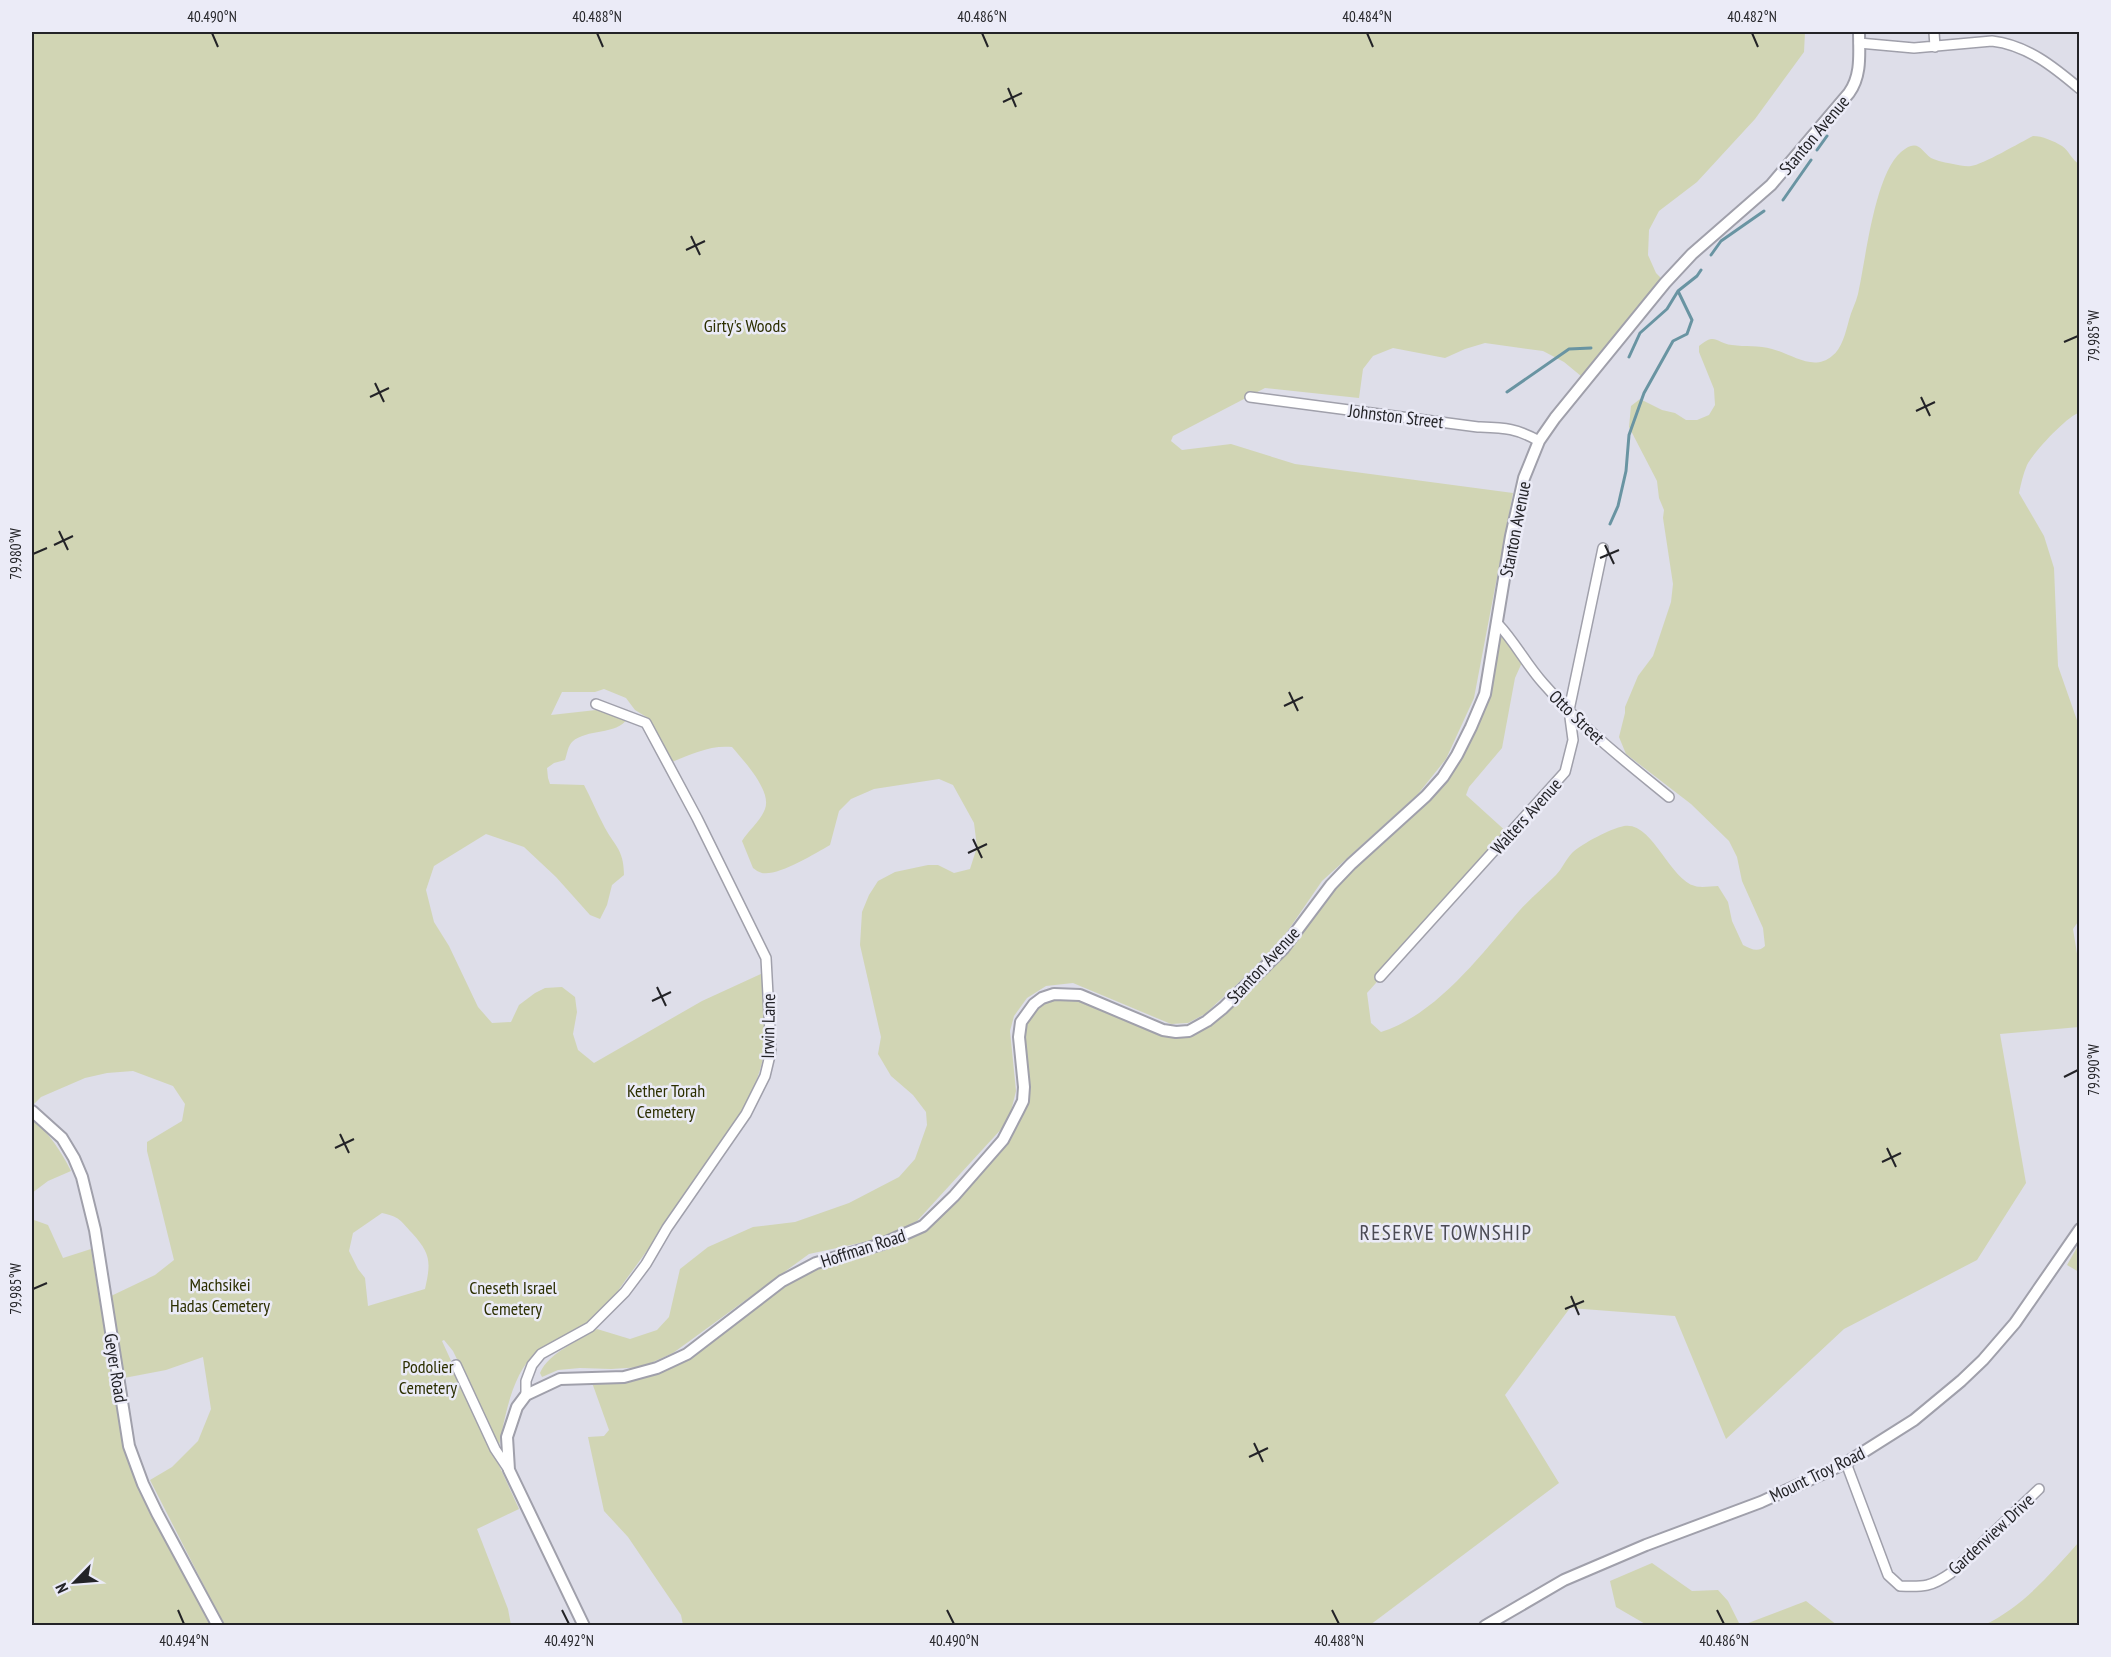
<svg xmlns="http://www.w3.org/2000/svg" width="2111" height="1657" font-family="'PT Sans Narrow',sans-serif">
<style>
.green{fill:#d1d5b4;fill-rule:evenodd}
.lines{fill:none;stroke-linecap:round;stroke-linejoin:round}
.stream{stroke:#6994a2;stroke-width:3}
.minor-casing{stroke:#a0a0ab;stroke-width:12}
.tertiary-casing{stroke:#a0a0ab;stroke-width:14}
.minor{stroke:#fff;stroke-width:9}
.tertiary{stroke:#fff;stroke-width:10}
.ticks{fill:none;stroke:#232327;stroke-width:2}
.labels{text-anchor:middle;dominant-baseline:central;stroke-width:5;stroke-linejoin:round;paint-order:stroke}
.street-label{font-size:18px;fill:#232327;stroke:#ebebf7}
.park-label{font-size:18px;fill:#2c2f00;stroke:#ebebf7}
.quarter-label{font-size:21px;letter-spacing:1.5px;fill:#4a4a53;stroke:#ebebf7}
.neatline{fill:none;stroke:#232327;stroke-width:2}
.ticks-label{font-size:15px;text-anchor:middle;fill:#232327}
</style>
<rect width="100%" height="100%" fill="#dedee9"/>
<path class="green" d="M32,32H1805L1804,52L1755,119L1697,182L1659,211L1649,230L1648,255L1656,273L1661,278L1581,376L1564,362L1543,351L1485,343L1465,349L1445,358L1393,348L1373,356L1363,369L1359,398L1265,388L1173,436L1171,441L1182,450L1231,444L1295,464L1513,493L1474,698L1446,759L1418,794L1322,881L1276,948L1205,1014L1188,1023L1171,1024L1073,983L1046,986L1027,998L1014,1016L1010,1031L1016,1091L1011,1111L1004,1126L917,1221L883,1238L809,1254L673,1353L642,1367L611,1369L580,1368L558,1370L542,1377L540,1373C549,1352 579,1341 597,1329L630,1339L657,1330L669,1317L680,1269L708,1247L753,1227L795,1222L849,1203L899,1177L915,1159L927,1125L926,1112L913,1095L891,1076L878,1054L881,1037L860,945L862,912L869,895L878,881L895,872L928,865H938L954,873L970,869L977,847L974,823L953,785L939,779L874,789L851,799L839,811L830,845C814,854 779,876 762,873C758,872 756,870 753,868L742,841C748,831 761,820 765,809C772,791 744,761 732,747C710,745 692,754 672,762L648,718L635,710L626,698L604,689L595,692H562L551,715L596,710L628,718C616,736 587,728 572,742C568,746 567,754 565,760L554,763L547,768L548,778L550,784L584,785C591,798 596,811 603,824C613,845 624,848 624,875L612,885L607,905L600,919L590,915L556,877L524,847L486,834L434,866L426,890L434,922L449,946L478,1007L492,1023L511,1022L519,1005L535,993L545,988L562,987L575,997L577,1012L573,1034L578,1050L594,1063L702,1001L763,973C765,1007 770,1043 758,1076C742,1119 712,1155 687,1193C668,1221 648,1250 627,1278C620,1288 613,1298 605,1307C600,1312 595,1318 589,1323C573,1335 553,1339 537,1352C512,1372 505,1417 499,1446L453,1351L444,1340L442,1341L519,1509L477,1529L508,1609L511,1625H224L150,1480L172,1467L198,1441L211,1409L203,1357L166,1370L124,1378L111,1296L155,1275L174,1260L147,1151V1142L182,1121L185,1104L173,1086L133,1071L107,1073L85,1078L41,1097L34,1104L32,1102ZM382,1213C400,1217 400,1220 412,1233C431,1254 431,1262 425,1289L368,1306L365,1278L358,1269L349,1251L353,1233Z
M2033,136C2042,136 2054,141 2062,146C2069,151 2072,160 2079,164V413C2068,415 2032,454 2027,465C2023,474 2021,484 2019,493L2044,536L2054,568L2058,666L2079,726L2080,919L2073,929L2080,972L2079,1027L2000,1034L2026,1183L1977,1260L1844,1329L1726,1439L1675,1316L1570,1308L1505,1395L1559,1483L1370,1625H683L681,1615L628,1537L604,1511L588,1437L604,1436L609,1430L590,1377H624L687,1354L782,1281L923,1226L1003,1140L1023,1100L1019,1037L1034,1004L1066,993L1162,1030L1189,1031L1262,971L1331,885L1426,796L1471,727L1498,624L1524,658L1515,678L1502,748L1469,787L1466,795L1509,834L1367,993L1371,1023L1381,1032C1438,1014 1482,953 1520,910C1531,898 1544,887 1556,875C1562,869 1566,859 1572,853C1583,843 1610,829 1624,826C1652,821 1670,880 1695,886C1701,888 1711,886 1718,886L1728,902L1732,921L1743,945C1751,949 1758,953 1765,946L1763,928L1742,881L1737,857L1729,841L1691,804L1626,754L1619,737L1625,713V707L1638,676L1653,656L1671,602L1673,584L1663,518L1664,510L1659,498L1657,481L1629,427L1631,406L1640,399L1662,410L1675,413L1686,420H1697L1709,415L1715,405L1714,389L1699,352V346C1716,332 1715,343 1732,345C1745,347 1759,345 1772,349C1792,354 1813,372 1832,356C1842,349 1846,331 1849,320C1851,311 1856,303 1858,294C1866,259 1875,167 1905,149C1919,140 1921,151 1931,158C1937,161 1947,163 1953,164C1959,165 1966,167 1971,166C1982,165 2021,142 2033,136Z
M32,1119C49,1133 61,1151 71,1171L48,1181L32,1193Z
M32,1201L34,1220L48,1225L63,1258L91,1249L124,1448L138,1486L210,1625L40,1626L32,1621Z
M2079,1244L2080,1272H2079L2067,1265Z
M2079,1542V1625H1984C2023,1607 2051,1573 2079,1542Z
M1652,1563L1692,1591L1718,1590L1728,1601L1740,1625H1647L1616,1607L1610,1581Z
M1806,1601L1837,1625H1743Z"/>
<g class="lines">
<path class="stream" d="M1817,150L1827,136
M1783,200L1811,160
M1711,255L1721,241L1764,211
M1629,357L1640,333L1667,309L1678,291L1697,276L1701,270
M1507,392L1569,349L1591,348
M1610,524L1618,506L1626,471L1629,435L1644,393L1673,341L1687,334L1692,320L1678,291"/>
<g class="minor-casing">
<path id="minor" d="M1934,32L1935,47
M1859,43L1914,48L1992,41C2027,45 2054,67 2080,89
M1250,397L1478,427C1505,428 1516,428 1539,441
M1498,624C1515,642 1526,664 1543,683C1580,726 1625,761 1669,797
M1380,977L1565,772L1573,740L1569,710L1603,548
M456,1365L495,1449L509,1470
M526,1395V1381L532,1365L541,1354L590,1327L625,1292L646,1264L667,1228L746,1114L765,1076L771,1051L766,958L697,818L646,723L596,704
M1846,1463L1888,1575L1900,1586C1924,1587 1931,1587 1951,1573L2039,1489"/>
</g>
<g class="tertiary-casing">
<path id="tertiary" d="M32,1111L62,1138L74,1158L82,1177L95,1230L129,1446L143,1484L157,1513L218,1626
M584,1626L509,1470L507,1437L517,1407L526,1395L560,1379L624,1377L657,1368L687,1354L782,1281L816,1263L882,1244L923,1226L954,1196L1003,1140L1018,1111L1023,1101L1024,1087L1019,1037L1021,1022L1034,1004L1042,998L1054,994L1080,995L1163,1030L1176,1032L1189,1031L1207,1021L1223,1008L1283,949L1331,885L1351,864L1426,796L1443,777L1457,755L1471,727L1485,694L1511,536L1524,478L1539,441L1555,418L1665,283L1692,254L1771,185L1849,93C1862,75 1859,53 1859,32
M1485,1626L1564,1580L1646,1545L1761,1502L1846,1463L1914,1420L1961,1381L1983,1360L2015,1323L2080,1229"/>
</g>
<use href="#minor" class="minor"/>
<use href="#tertiary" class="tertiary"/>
</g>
<path class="ticks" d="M212,33L218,47M597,33L603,47M982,33L988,47M1367,33L1373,47M1752,33L1758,47M1008,88L1016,107M1003,102L1022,93M691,236L700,255M686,250L705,241M2064,342L2078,336M375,383L384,402M370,397L389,388M1921,397L1930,416M1916,411L1935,402M59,531L68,550M54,545L73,536M1605,545L1614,564M33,554L47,548M1600,558L1619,550M1289,692L1298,711M1284,706L1303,697M973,839L982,858M968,853L987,844M657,987L666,1006M652,1001L671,992M2064,1077L2078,1070M340,1134L349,1153M335,1148L354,1139M1887,1148L1896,1167M1882,1162L1901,1153M33,1289L47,1283M1571,1296L1579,1315M1565,1309L1584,1301M1254,1443L1263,1462M1249,1457L1268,1448M178,1610L184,1624M562,1610L569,1624M947,1610L954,1624M1332,1610L1339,1624M1717,1610L1724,1624"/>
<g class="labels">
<g class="street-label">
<text transform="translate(1814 135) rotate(-50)">Stanton Avenue</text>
<text transform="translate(1396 416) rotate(7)">Johnston Street</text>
<text transform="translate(1515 529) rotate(-79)">Stanton Avenue</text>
<text transform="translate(1577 717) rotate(44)">Otto Street</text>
<text transform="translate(1526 816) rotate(-48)">Walters Avenue</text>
<text transform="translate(1263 965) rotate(-47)">Stanton Avenue</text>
<text transform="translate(768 1026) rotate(-89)">Irwin Lane</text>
<text transform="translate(863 1248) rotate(-18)">Hoffman Road</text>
<text transform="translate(116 1368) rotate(81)">Geyer Road</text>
<text transform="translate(1817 1474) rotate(-26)">Mount Troy Road</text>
<text transform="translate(1991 1534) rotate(-43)">Gardenview Drive</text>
</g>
<g class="park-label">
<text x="745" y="325">Girty's Woods</text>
<text x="666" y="1090">Kether Torah<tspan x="666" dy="21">Cemetery</tspan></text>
<text x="220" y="1284">Machsikei<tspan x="220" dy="21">Hadas Cemetery</tspan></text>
<text x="513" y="1287">Cneseth Israel<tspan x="513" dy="21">Cemetery</tspan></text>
<text x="428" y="1366">Podolier<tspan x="428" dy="21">Cemetery</tspan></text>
</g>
<g class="quarter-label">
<text x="1446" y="1232">RESERVE TOWNSHIP</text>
</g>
</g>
<rect width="2111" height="1657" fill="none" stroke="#ebebf7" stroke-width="66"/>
<g transform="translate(75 1582) rotate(245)" stroke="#ebebf7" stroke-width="4.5" paint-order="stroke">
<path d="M0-4.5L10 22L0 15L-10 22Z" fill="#232327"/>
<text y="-9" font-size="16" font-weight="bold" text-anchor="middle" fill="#232327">N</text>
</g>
<rect x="33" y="33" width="2045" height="1591" class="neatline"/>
<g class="ticks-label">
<text x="212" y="22">40.490°N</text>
<text x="597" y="22">40.488°N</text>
<text x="982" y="22">40.486°N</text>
<text x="1367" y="22">40.484°N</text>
<text x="1752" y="22">40.482°N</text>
<text transform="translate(2094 336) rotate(-90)" y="5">79.985°W</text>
<text transform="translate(16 554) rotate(-90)" y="5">79.980°W</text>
<text transform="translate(2094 1070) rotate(-90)" y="5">79.990°W</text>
<text transform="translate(16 1289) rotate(-90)" y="5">79.985°W</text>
<text x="184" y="1646">40.494°N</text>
<text x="569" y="1646">40.492°N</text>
<text x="954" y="1646">40.490°N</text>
<text x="1339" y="1646">40.488°N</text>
<text x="1724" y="1646">40.486°N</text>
</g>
</svg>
